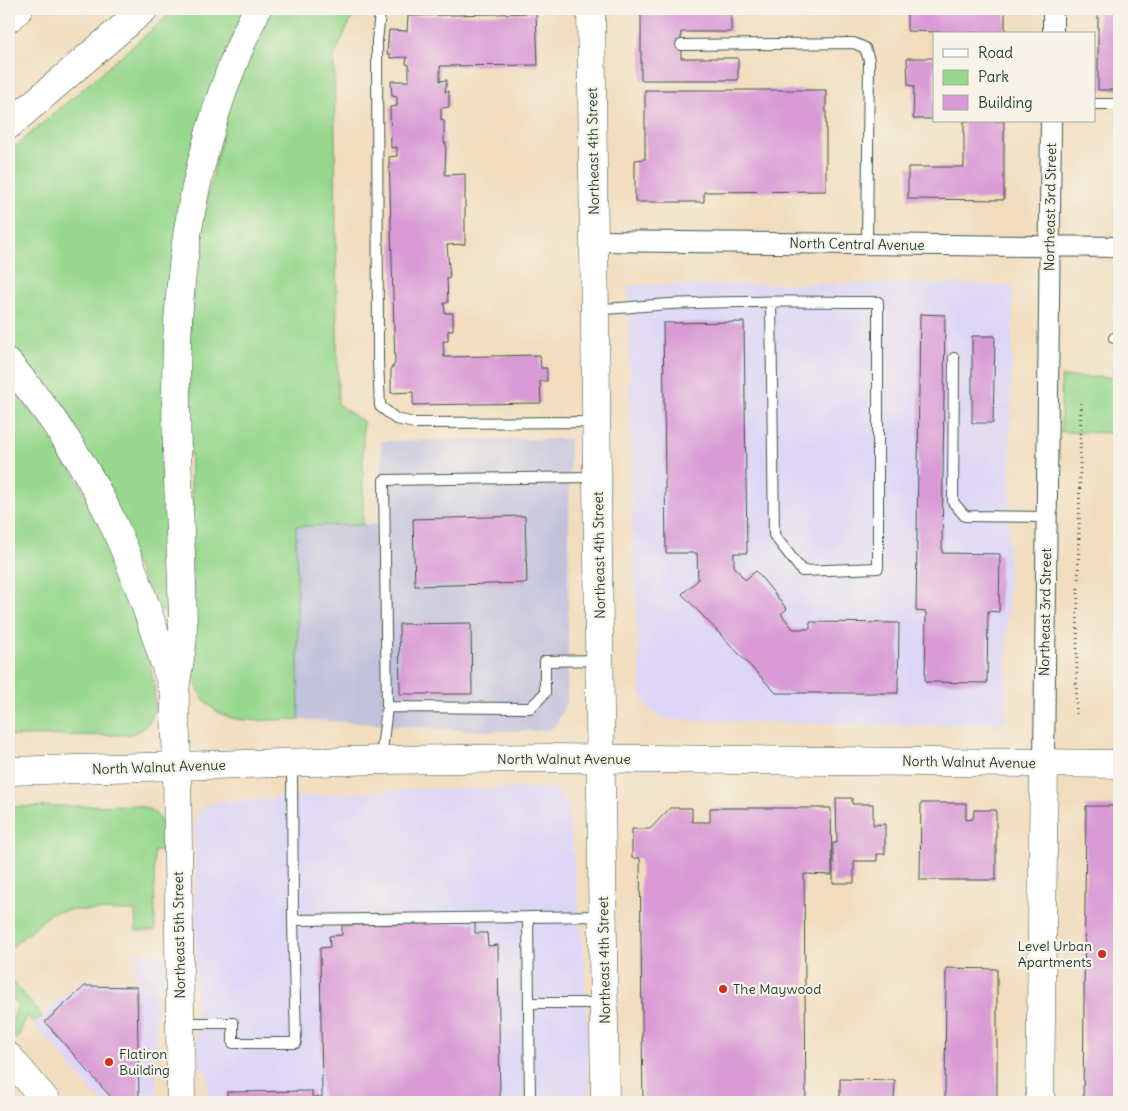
<svg xmlns="http://www.w3.org/2000/svg" width="1128" height="1111" font-family="Delius,sans-serif">
<style>
.built{fill:#ddd5f6}
.industrial{fill:#c2c1dc}
.green{fill:#98d88e;stroke:#5c8a61}
.building{fill:#d99ad6}
.lines{fill:none;stroke-linecap:round;stroke-linejoin:round}
.lane-casing{stroke:#3e5549;stroke-width:12}
.street-casing{stroke:#3e5549;stroke-width:22}
.secondary-casing{stroke:#3e5549;stroke-width:29}
.highway-casing{stroke:#3e5549;stroke-width:29}
.path{stroke:#3e5549;stroke-width:3;stroke-dasharray:1 4;stroke-linecap:butt}
.lane{stroke:#fff;stroke-width:10}
.street{stroke:#fff;stroke-width:20}
.secondary{stroke:#fff;stroke-width:28}
.highway{stroke:#fff;stroke-width:28}
.poi-dot{fill:#c8321e;stroke:#f7f3e8;stroke-width:2}
.labels{text-anchor:middle;dominant-baseline:central;stroke-width:4.5;stroke-linejoin:round;paint-order:stroke}
.street-label{font-size:14px;fill:#1f3d34;stroke:#f7f3e8}
.poi-label{font-size:14px;fill:#1f3d34;stroke:#f7f3e8;text-anchor:start}
</style>
<rect width="100%" height="100%" fill="#f7f3e8"/>
<filter id="ink" filterUnits="userSpaceOnUse"><feTurbulence type="fractalNoise" baseFrequency=".02" numOctaves="2"/><feDisplacementMap in="SourceGraphic" scale="10" xChannelSelector="R" yChannelSelector="G"/><feConvolveMatrix kernelMatrix="1 2 1 2 8 2 1 2 1" color-interpolation-filters="sRGB"/></filter>
<filter id="wash" filterUnits="userSpaceOnUse"><feTurbulence type="fractalNoise" baseFrequency=".0096" numOctaves="4" result="noise"/><feDisplacementMap in="SourceGraphic" scale="20" xChannelSelector="R" yChannelSelector="G"/><feGaussianBlur stdDeviation="1.12" result="paint"/><feColorMatrix in="noise" values="0 0 0 0 0 0 0 0 0 0 0 0 0 0 0 0 0 1.4 0 .05"/><feComposite in="paint" operator="in"/></filter>
<g filter="url(#wash)">
<rect width="100%" height="100%" fill="#f1ddbd"/>
<path class="built" d="M909,283L1013,286L1006,723L911,726L661,719L642,701L632,533L628,285Z
M544,788L554,789L560,793L568,807L585,967L589,1102H209L208,1075L197,1063L194,833L197,815L202,808L208,804L216,802L418,789Z
M136,951L158,952L164,959V985L156,987L157,1093L151,1098V1102H101L34,1023L82,980L136,982Z"/>
<path class="industrial" d="M570,439L567,701L556,725L548,730L539,731H477L299,719L296,525L381,524V441Z"/>
<path class="green" d="M176,9H245L206,105L169,611L159,612L61,411L9,340V152Z
M269,9H356L334,56L338,405L363,421V525L296,526L299,719C253,720 213,731 194,680L189,342L198,236L231,99Z
M1061,377H1119V433L1061,432Z
M9,383C34,415 59,447 79,482C103,525 166,669 153,714C149,728 138,733 125,735L9,736Z
M134,805C164,810 163,825 163,851H154L155,931H136L135,911L68,910L51,913L9,950V807Z
M9,977L42,1016L34,1023L27,1015L17,1040L9,1029L18,1005L9,994Z"/>
<g id="blocks">
<path class="building" d="M641,9H731V32H681V58H738V80H641Z
M907,9H1005V34L907,31Z
M1098,9H1119V90H1098Z
M536,13L538,65L440,66V81L447,80L445,92L449,91V107L441,108V120L444,121V143H446L445,175L465,174V244L447,245L450,278H447L448,303H444L445,313H453V330L448,331V341H443L444,357L540,355L541,368H547V381H540L541,403L413,405V392L391,393V367H393L395,363L389,157L397,156V147L391,148L390,107L397,106V97L392,96L391,81H409V65L406,64L407,57L390,58V54H387L389,30L407,31L408,16Z
M907,58H934V119H913L914,86L908,85Z
M645,90H826V191L704,192V202H635V160L645,159Z
M964,121H1004V200L908,199V167H964Z
M920,314L945,315L942,553L1000,554L999,612L988,611L987,683L925,682L926,612L916,611Z
M744,322L747,553H734V566L745,580L756,571L787,609L781,614L793,629H810V622L899,623L898,693H776L682,594L698,580L697,553H666L663,323Z
M972,336H995L993,423H972Z
M525,516L527,583L415,586L413,519Z
M471,623L472,694H400L399,624Z
M836,798H852V804H873V825L885,824V854H877V861H854V883H833V843H837Z
M921,803H966V820L973,819L974,810H996V880H920Z
M1086,806H1119V1102H1083Z
M670,808H692V822H710V808H831L832,875L804,874L806,1102H643L640,858H632V829H650Z
M475,923V933H487L488,946L498,945L500,1102H227V1092L312,1091V1097H322L320,948L330,947L329,936L342,935V925Z
M946,968L997,969V1102H945Z
M85,986L137,987L139,1102H115L45,1022Z
M840,1079L895,1080L894,1102H840Z"/>
</g>
</g>
<g filter="url(#ink)">
<use href="#blocks" fill-opacity="0" stroke="#3e5549" stroke-width="1"/>
<g class="lines">
<g class="lane-casing">
<path id="lane" d="M386,9L380,13L377,41L378,361L380,406L396,419L414,423L596,422
M681,45L854,43L865,48L869,60L867,245
M1094,104H1119
M596,309C622,309 647,305 672,304C740,300 809,302 878,302V568L802,571L774,535L771,302
M1114,338H1119
M954,358L953,502L965,516L1046,517
M387,707L530,708L545,693V661L599,660
M381,759L387,707L384,480L595,477
M292,763L293,920
M528,917L602,916
M529,1003H603
M181,1023H233V1043H296L293,920L528,917L530,1102"/>
</g>
<g class="street-casing">
<path id="street" d="M1053,34V9
M595,241L1119,247
M1044,763L1051,121"/>
</g>
<g class="secondary-casing">
<path id="secondary" d="M591,9L605,1102
M177,767L181,1102
M9,771L381,760L547,758L1119,764
M9,1057L47,1102
M1040,1102L1044,763"/>
</g>
<g class="highway-casing">
<path id="highway" d="M9,18L19,9
M9,125L144,9
M9,364C51,413 90,471 116,530C139,581 155,635 173,688
M177,767C177,743 174,717 175,693C176,673 183,652 183,632C182,529 172,425 178,322C184,214 210,106 257,9"/>
</g>
<path class="path" d="M1076,714L1081,403"/>
<use href="#lane" class="lane"/>
<use href="#street" class="street"/>
<use href="#secondary" class="secondary"/>
<use href="#highway" class="highway"/>
</g>
</g>
<g class="poi-dot">
<circle cx="1102" cy="954" r="5"/>
<circle cx="723" cy="989" r="5"/>
<circle cx="109" cy="1062" r="5"/>
</g>
<g class="labels">
<g class="street-label">
<text transform="translate(593 151) rotate(-91)">Northeast 4th Street</text>
<text transform="translate(1050 207) rotate(-89)">Northeast 3rd Street</text>
<text transform="translate(857 244) rotate(1)">North Central Avenue</text>
<text transform="translate(599 555) rotate(-91)">Northeast 4th Street</text>
<text transform="translate(1045 612) rotate(-89)">Northeast 3rd Street</text>
<text x="564" y="759">North Walnut Avenue</text>
<text transform="translate(969 762) rotate(1)">North Walnut Avenue</text>
<text transform="translate(159 767) rotate(-2)">North Walnut Avenue</text>
<text transform="translate(179 935) rotate(-91)">Northeast 5th Street</text>
<text transform="translate(604 960) rotate(-91)">Northeast 4th Street</text>
</g>
<g class="poi-label">
<text x="1092" y="946" text-anchor="end">Level Urban<tspan x="1092" dy="16">Apartments</tspan></text>
<text x="733" y="989">The Maywood</text>
<text x="119" y="1054">Flatiron<tspan x="119" dy="16">Building</tspan></text>
</g>
</g>
<rect width="1128" height="1111" fill="none" stroke="#f7f3e8" stroke-width="30"/>
<rect x="933" y="32" width="162" height="90" fill="#f7f3e8" stroke="#a1aaa0"/>
<rect x="943" y="49" width="25" height="8" fill="#ffffff" stroke="#a1aaa0"/>
<text x="978" y="58" font-size="15" fill="#1f3d34">Road</text>
<rect x="943" y="70" width="25" height="15" fill="#98d88e" stroke="#a1aaa0"/>
<text x="978" y="82" font-size="15" fill="#1f3d34">Park</text>
<rect x="943" y="95" width="25" height="15" fill="#d99ad6" stroke="#a1aaa0"/>
<text x="978" y="108" font-size="15" fill="#1f3d34">Building</text>
</svg>
